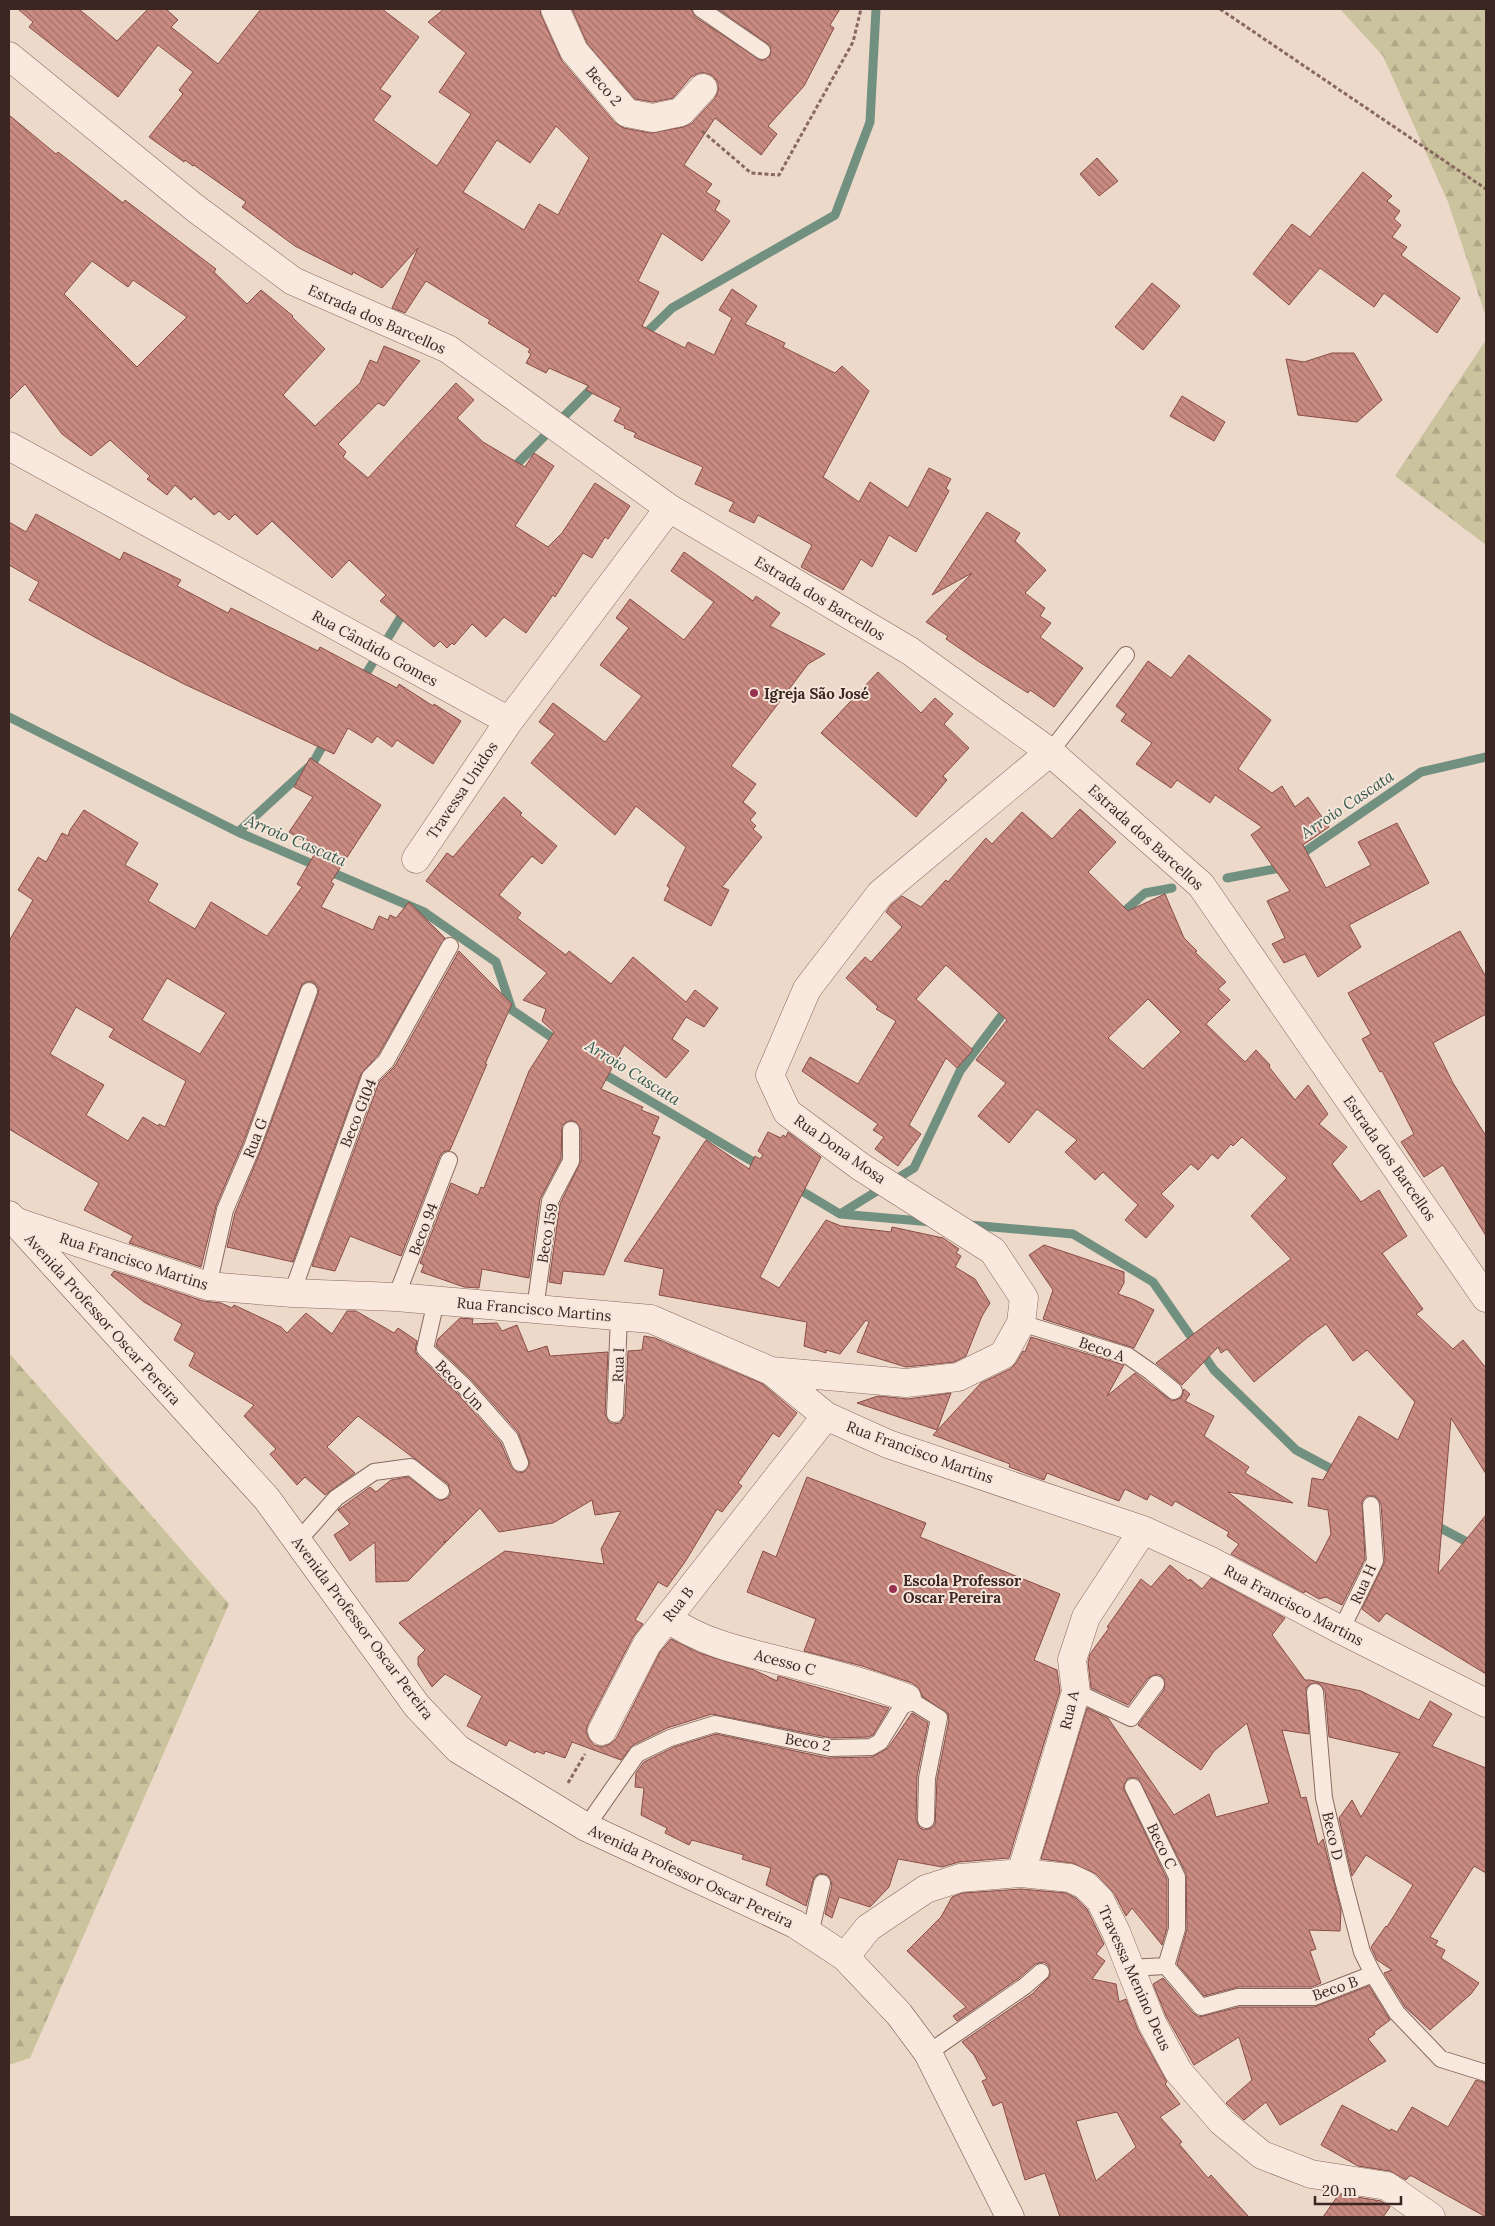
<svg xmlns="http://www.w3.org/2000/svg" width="1495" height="2226" font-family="Lora,serif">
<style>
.forest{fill:url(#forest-firs)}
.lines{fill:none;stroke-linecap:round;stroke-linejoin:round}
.stream{stroke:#71907f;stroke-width:9}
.building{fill:url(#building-back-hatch);stroke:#884d46;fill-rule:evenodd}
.lane-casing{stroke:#89695f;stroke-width:18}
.street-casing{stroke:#89695f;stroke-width:29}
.secondary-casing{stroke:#6b4b42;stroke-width:29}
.path{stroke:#89695f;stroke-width:3;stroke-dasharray:4 2.5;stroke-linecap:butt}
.lane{stroke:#f8e8dd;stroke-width:16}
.street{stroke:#f8e8dd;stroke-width:28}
.secondary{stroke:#f8e8dd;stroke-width:28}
.poi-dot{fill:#96314f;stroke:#f5e5da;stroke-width:2}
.labels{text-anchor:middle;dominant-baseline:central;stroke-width:4;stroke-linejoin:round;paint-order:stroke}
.street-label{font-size:15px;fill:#3b2622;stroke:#f5e5da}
.poi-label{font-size:15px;font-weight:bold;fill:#3b2622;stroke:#f5e5da;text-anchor:start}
.water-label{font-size:16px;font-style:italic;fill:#325a4b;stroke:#f5e5da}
</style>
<defs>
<pattern id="forest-firs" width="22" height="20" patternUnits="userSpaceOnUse" patternTransform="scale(1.25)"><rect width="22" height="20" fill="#cbc39e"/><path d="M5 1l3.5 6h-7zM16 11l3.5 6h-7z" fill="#afa788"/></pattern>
<pattern id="building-back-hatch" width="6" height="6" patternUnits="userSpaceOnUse" patternTransform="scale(1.25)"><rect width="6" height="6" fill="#c98b82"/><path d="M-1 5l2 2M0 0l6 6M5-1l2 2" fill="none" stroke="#a4716a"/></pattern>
</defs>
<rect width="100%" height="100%" fill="#edd9ca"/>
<path class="forest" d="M1340,9H1486V317L1448,202L1383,56Z
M1486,340V545L1395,476Z
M9,1353L229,1604L30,2058L9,2065Z"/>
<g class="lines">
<path class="stream" d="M642,337L672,308L835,215L870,122L876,9
M510,471L596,384
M361,682L405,610
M9,717L238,832L424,912L496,962L512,1010L560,1043
M238,832L313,763L327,738
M1297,857L1421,772L1486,757
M1227,878L1280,868L1284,865
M1119,916L1145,893L1172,888
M599,1071L762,1167
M795,1187L840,1214L914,1168L960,1071L1008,1007
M840,1214L932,1222
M970,1225L1073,1234L1153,1282L1214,1370L1296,1450L1339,1473
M1431,1523L1486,1552"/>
</g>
<path class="building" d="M18,9H79L117,41L148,9H166L178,20L171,27L218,64L261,9H382L419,37L380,89L391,96L373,120L437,166L471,114L439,92L466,53L428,22L444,9H540L541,15L562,61L615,123L624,128L650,133L684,127L692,123L715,98L718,91V83L713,76L706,73H699L691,77L673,98L653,102L635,99L587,43L572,9H691L695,17L762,61L770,56L771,46L718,9H840L830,25L834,28L804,86L768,126L777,134L761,155L715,118L684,165L712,184L706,192L720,201L715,210L730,221L702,261L662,233L638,281L659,292L642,326L685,348L688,342L714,355L732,318L719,310L732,289L757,306L745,324L785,343L783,347L835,373L842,366L869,391L823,477L859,502L870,482L908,508L929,468L951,479L946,488L949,491L916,552L889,535L872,567L861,559L843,590L801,567L812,545L758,515L754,523L729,511L734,502L695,484L703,467L634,437L636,433L624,428L625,426L614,421L621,408L586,390L589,386L549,368L546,373L526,363L531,354L528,352L530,349L488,323L490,320L426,281L405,313L392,308L418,248L382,288L353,272L352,275L295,246L242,207L246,202L194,165L193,166L185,160L184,162L149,137L183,94L179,90L193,72L158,45L118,97L29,27L33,22ZM556,126L589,158L558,215L539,204L524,230L463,192L497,140L530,163Z
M9,115L56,154L58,152L123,203L125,200L216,269L214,272L247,304L261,290L293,316L292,317L325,349L283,395L315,426L360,383L370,360L377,363L384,346L420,361L384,406L378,403L338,444L346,452L343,457L368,478L456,383L474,400L457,418L483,442L525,467L534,453L554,466L515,526L548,547L562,533L595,483L630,506L608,539L605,537L592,558L583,553L555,597L553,595L526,633L504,617L486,637L472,624L454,645L452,643L447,648L440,641L434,647L380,601L386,595L349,560L332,578L272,521L257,535L235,514L229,520L219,511L214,515L194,496L191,500L175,485L167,495L147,479L150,476L110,440L91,456L62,434L25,384L9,400ZM92,261L128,287L133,280L187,317L137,367L64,294Z
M1097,158L1118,181L1099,196L1080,174Z
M1363,172L1392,196L1387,201L1400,211L1394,219L1401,225L1392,237L1407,247L1401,255L1460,298L1437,333L1384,293L1374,307L1320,268L1289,305L1253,274L1292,224L1310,237Z
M1152,283L1180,306L1143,350L1115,327Z
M1332,353H1354L1382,400L1357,422L1298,415L1286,359L1304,362Z
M1182,396L1225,422L1214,441L1170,416Z
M987,512L1020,533L1015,541L1046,570L1025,593L1045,608L1040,616L1051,623L1040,637L1083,668L1054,707L1030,690L1028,693L978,661L946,639L948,636L926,622L972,573L932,595Z
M36,514L120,560L124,552L181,580L177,586L228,613L231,608L318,651L320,647L397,688L399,684L433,706L434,704L461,721L433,764L397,740L392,747L377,736L372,743L348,728L334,754L184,684L107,644L29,600L39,582L9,565V522L26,532Z
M684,552L753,601L756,596L780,613L770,626L825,654L808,664L731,766L756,784L743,802L756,813L750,820L756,826L753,829L762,837L722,887L729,890L711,926L664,900L670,888L667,886L686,847L636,806L615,835L531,763L555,734L539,722L553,703L605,742L642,696L600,665L629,628L616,618L630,599L684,640L714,602L671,571Z
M1189,655L1271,720L1238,769L1272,793L1282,786L1295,807L1308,797L1329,827L1303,845L1326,888L1371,865L1358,842L1397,823L1429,883L1349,925L1361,947L1318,977L1305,954L1284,963L1272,944L1285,938L1267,901L1290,891L1251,835L1262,827L1215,795L1210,803L1177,780L1171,788L1136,764L1152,743L1121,721L1126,714L1116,706L1148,661L1171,678Z
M878,672L921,713L935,698L953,714L944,724L969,748L943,776L947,780L916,817L821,733Z
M310,758L381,805L331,882L334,884L321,907L373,930L379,916L388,920L390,915L396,918L409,902L445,938L378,1055L361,1074L293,1262L227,1247L235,1213L261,1150L318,994L319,989L313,982L308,981L302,984L243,1143L216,1206L201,1267L129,1243L133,1236L84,1210L99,1183L9,1129V941L33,900L18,890L38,857L46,862L62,833L68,836L70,830L84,810L138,843L125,865L158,884L148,901L195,929L211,902L267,936L302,887L297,884L317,850L289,832L313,797L294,787ZM167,978L226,1013L200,1054L142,1020ZM76,1007L114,1029L109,1037L186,1081L165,1127L159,1124L158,1126L143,1117L128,1141L86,1115L104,1085L50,1054Z
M504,797L522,813L520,815L557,846L542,864L532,856L499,895L521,913L517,918L566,955L569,951L611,984L633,957L686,1002L695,990L718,1008L704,1027L686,1017L672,1039L689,1051L666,1078L624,1045L601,1089L643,1107L641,1110L659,1117L652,1134L660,1137L604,1275L563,1271L561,1284L549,1282L560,1204L581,1161V1130L576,1122L571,1120L562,1125L561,1159L540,1199L529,1278L482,1269L479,1288L464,1287L421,1272L424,1265L420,1263L451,1183L478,1195L481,1187L484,1188L529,1071L554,1032L542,1021L546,1009L523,1000L547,973L426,881L447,853L453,857Z
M1080,809L1116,842L1088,872L1128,911L1165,894L1184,938L1197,951L1195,952L1226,982L1218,989L1230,1000L1206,1024L1245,1062L1256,1050L1270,1065L1269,1067L1295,1100L1308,1085L1328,1114L1319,1124L1347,1147L1332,1164L1361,1202L1379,1190L1407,1236L1382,1253L1423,1309L1416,1314L1453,1349L1463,1340L1486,1368V1474L1451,1418L1438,1574L1486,1515V1674L1386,1613L1379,1622L1362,1609L1385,1561L1381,1504L1375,1496H1366L1362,1501L1365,1559L1342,1605L1326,1597L1319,1599L1305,1591L1304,1593L1231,1554L1239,1544L1227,1536L1229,1532L1175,1501L1172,1506L1150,1494L1147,1500L1125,1489L1119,1501L1047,1473L1044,1480L1009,1467L1010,1464L933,1435L981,1383L1010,1369L1016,1363L1023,1351L1025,1352L1031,1337L1124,1365L1107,1396L1135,1373L1172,1401L1181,1398L1184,1389L1190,1394L1185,1401L1214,1416L1204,1436L1249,1467L1245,1473L1293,1503L1228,1492L1316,1563L1331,1534L1328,1510L1308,1506L1312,1478L1323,1480L1359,1416L1398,1440L1415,1402L1367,1350L1353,1361L1326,1324L1308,1337L1254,1382L1227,1349L1221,1353L1218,1347L1182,1385L1156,1363L1291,1259L1251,1216L1287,1178L1242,1137L1233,1146L1231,1144L1218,1159L1212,1154L1198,1170L1191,1164L1161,1194L1174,1206L1146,1238L1125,1220L1138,1205L1103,1172L1095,1180L1065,1152L1077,1140L1037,1109L1009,1143L978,1116L1006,1083L976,1060L1007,1020L946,965L916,999L973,1050L957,1068L946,1058L909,1125L921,1134L898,1166L875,1149L884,1137L873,1130L878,1124L802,1071L810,1057L858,1084L896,1021L876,1009L878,1007L846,978L865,957L871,962L902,927L886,912L891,905L902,896L921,907L946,880L948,882L986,838L992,844L1022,812L1052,839ZM1148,999L1181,1032L1143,1069L1108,1038Z
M1460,931L1486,977V1014L1433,1043L1453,1083L1486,1136V1236L1443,1165L1424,1177L1401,1142L1414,1134L1382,1071L1380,1072L1362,1039L1371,1034L1348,993Z
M459,951L512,1004L485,1064H487L450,1150L443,1152L440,1156L401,1256L350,1236L335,1271L312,1266L379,1082L395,1066Z
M768,1132L781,1138L783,1135L786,1137L788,1132L821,1157L760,1277L779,1288L826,1220L841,1226L891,1232L892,1227L943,1238L959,1249L956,1253L961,1256L955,1267L975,1279L990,1303L982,1316L966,1356L954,1362L906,1367L857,1352L869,1322L866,1320L840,1354L826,1350V1353L804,1346L807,1322L659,1295L664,1269L624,1261L706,1140L749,1169L755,1156L760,1159L763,1155L758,1151Z
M1044,1245L1124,1272V1283L1118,1294L1135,1300L1154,1310L1134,1348L1043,1319L1053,1290L1029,1255Z
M114,1271L203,1301L221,1303L232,1308L234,1305L281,1327L287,1333L306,1313L332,1334L347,1311H356L394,1333L398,1328L417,1341L415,1351L418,1356L457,1393L501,1443L511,1467L518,1473L524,1472L530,1464L518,1432L471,1379L436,1346L438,1339L460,1318L473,1319L472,1324L497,1323L502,1331L517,1325L528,1352L547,1346L550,1356L608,1352L605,1414L609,1422L614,1424L620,1423L625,1415L628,1351L642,1350L644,1336L655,1338L763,1384L797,1413L779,1437L773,1433L738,1483L742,1486L722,1512L717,1509L685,1562L667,1587L658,1582L635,1620L643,1624L633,1637L588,1724L586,1731L589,1739L594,1745L602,1747L610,1744L616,1739L660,1652L671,1639L699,1653L754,1670L777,1681L778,1676L889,1708L873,1735L868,1737L831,1738L712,1714L667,1728L633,1745L621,1760L572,1742L565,1758L545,1751L544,1754L536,1751L535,1753L509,1740L506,1746L467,1726L482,1696L445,1674L432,1687L418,1665V1657L425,1650L399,1623L505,1551L604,1564L601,1549L621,1511L595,1515L592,1500L553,1523L499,1532L480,1508L447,1541L443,1542H446L408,1581L376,1582L375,1542L350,1561L334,1535L350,1524L338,1510L370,1487L376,1492L391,1480L408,1477L440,1501L448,1498L451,1493L448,1484L358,1416L327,1447L355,1473L325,1495L305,1477L297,1485L270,1454L276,1449L244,1416L254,1405L189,1366L195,1353L174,1340L182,1324L144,1302L111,1275Z
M951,1393L937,1430L857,1403L878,1396L908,1399Z
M807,1477L926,1523L920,1537L1060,1594L1034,1660L1057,1670L1060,1691L1009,1858L959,1862L942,1867L898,1859L889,1887L870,1907L839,1897L832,1918L825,1914L832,1885L828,1875L820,1873L814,1877L806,1906L766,1885L771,1868L742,1859L744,1855L692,1840L689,1845L665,1833L667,1828L641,1815L644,1788L635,1787L636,1773L644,1762L674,1747L716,1734L828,1758L872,1757L888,1748L912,1713L928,1723L917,1776L916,1820L920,1828L925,1830L931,1828L935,1825L937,1779L949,1720L948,1714L922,1696L919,1688L912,1683L862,1666L804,1651L816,1619L747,1592L763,1551L776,1557Z
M1170,1565L1189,1581L1190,1579L1202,1589L1211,1578L1285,1618L1272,1635L1305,1680H1310L1361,1691L1419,1720L1430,1701L1452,1714L1432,1746L1486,1768V1873L1474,1866L1430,1937L1438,1941L1435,1945L1445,1950L1441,1958L1479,1983L1471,1994L1430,2030L1405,2007L1384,1973L1392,1970L1377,1960L1371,1947L1386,1926L1387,1927L1413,1885L1366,1855L1352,1876L1339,1818L1352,1800L1361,1817L1400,1753L1329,1737L1325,1691L1319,1683L1310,1684L1306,1688L1309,1734L1282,1730L1301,1798L1306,1797L1318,1845L1323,1839L1341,1910L1340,1931L1309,1930L1316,1949L1310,1951L1321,1983L1312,1987H1238L1204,1996L1177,1964L1187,1929L1186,1873L1138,1778H1128L1123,1787L1167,1879V1928L1162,1945L1132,1908L1126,1916L1114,1893L1096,1874L1072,1863L1041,1859L1087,1708L1108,1718L1174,1815L1209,1794L1216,1817L1269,1803L1247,1723L1214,1751L1201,1770L1138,1725L1164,1690L1165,1680L1162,1676L1157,1674L1148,1678L1128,1705L1091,1688L1088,1662L1090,1654L1109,1628L1107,1627L1141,1579L1151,1587Z
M1021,1889L1066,1893L1076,1898L1087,1909L1104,1944L1096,1954L1105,1961L1092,1979L1116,1984L1119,2002L1126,1999L1138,2030L1167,2082L1165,2084L1180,2104L1160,2117L1182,2142L1179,2144L1208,2178L1211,2175L1249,2217H1060L1045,2173L1025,2180L1002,2102L993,2106L982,2081L987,2079L974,2055L962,2042L1032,1994L1050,1976L1049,1966L1044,1962L1035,1964L1019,1978L957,2021L953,2016L966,2007L907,1951L941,1917L952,1897L963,1893ZM1117,2112L1136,2147L1096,2181L1076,2121Z
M1163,1978L1193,2013L1199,2017L1239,2007H1314L1369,1986L1390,2020L1374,2032L1375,2034L1368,2039L1386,2061L1280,2125L1266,2102L1244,2120L1226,2103L1252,2080L1239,2037L1194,2065L1166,2016L1153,1984Z
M1476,2080L1486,2083V2217L1412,2176H1409L1406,2180L1390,2171L1358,2166L1321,2145L1342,2105L1390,2131L1391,2129L1397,2132L1412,2107L1448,2127Z
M1339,2194L1381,2201L1390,2207L1383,2217H1323Z"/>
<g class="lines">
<g class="lane-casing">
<path id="lane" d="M701,9L762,51
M1050,752L1126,655
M208,1286L225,1210L252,1147L309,991
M292,1293L370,1077L386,1061L450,946
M396,1297L449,1160
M436,1301L425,1349L464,1386L510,1438L520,1463
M535,1309L550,1201L571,1161V1130
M1021,1323L1128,1356L1151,1372L1174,1391
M615,1414L619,1316
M298,1541L336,1498L374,1472L411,1467L441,1491
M1341,1630L1375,1561L1371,1505
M1076,1692L1131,1718L1156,1684
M1315,1692L1324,1798L1343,1880L1362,1952L1373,1974
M1133,1787L1177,1877V1929L1166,1966
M586,1827L637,1754L670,1738L715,1724L830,1748L871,1747L880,1742L907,1698L939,1718L927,1778L926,1820
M810,1934L822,1883
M1129,1968L1166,1966L1201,2007L1238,1997H1314L1373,1974L1397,2013L1441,2059L1486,2073
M928,2053L1025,1986L1041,1972"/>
</g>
<g class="street-casing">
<path id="street" d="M555,9L574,51L627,113L653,118L681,112L703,88
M9,56L195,208L293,281L448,349L669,508L910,651L1050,752L1201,885L1486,1298
M9,446L509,721
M416,859L509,721L669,508
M14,1221L208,1286L292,1293L396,1297L651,1319L771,1371L826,1416L888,1444L1143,1530L1211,1561L1341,1630L1486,1703
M771,1371L906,1383L958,1377L1003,1355L1021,1323L1024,1298L993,1251L861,1167L787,1112L770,1075L807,989L880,894L1050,752
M667,1618C699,1641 736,1650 774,1659C819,1671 864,1681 907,1698
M602,1731L647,1644L826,1416
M1021,1873L1076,1692L1072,1660L1086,1617L1143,1530
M845,1957L868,1928L926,1889L960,1878L1021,1873L1070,1878L1085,1885L1100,1900L1116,1932L1152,2023L1178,2071L1222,2122L1262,2155L1311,2174L1387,2186L1431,2217"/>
</g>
<g class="secondary-casing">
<path id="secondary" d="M9,1215L267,1499L417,1706L458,1749L586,1827L795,1924L845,1957L899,2014L928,2053L1010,2217"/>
</g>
<path class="path" d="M1220,9L1486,189
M702,131L751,173L779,175L853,42L861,9
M568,1783L585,1754"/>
<use href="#lane" class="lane"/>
<use href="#street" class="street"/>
<use href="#secondary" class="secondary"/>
</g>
<g class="poi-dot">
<circle cx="754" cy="693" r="5"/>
<circle cx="893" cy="1589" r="5"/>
</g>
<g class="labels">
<g class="street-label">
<text transform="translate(604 86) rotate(50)">Beco 2</text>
<text transform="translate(377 319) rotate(24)">Estrada dos Barcellos</text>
<text transform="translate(820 598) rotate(31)">Estrada dos Barcellos</text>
<text transform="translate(375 648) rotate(29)">Rua Cândido Gomes</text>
<text transform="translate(462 790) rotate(-56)">Travessa Unidos</text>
<text transform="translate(1146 837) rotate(42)">Estrada dos Barcellos</text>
<text transform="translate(358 1113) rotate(-68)">Beco G104</text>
<text transform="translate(255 1138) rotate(-69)">Rua G</text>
<text transform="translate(840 1149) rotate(35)">Rua Dona Mosa</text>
<text transform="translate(1390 1158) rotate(55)">Estrada dos Barcellos</text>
<text transform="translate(423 1229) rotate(-69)">Beco 94</text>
<text transform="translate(547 1233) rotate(-80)">Beco 159</text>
<text transform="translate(134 1261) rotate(18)">Rua Francisco Martins</text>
<text transform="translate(534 1309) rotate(5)">Rua Francisco Martins</text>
<text transform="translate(103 1319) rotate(48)">Avenida Professor Oscar Pereira</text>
<text transform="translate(1102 1349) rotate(19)">Beco A</text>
<text transform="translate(618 1365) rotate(-88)">Rua I</text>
<text transform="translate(460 1385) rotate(46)">Beco Um</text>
<text transform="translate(920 1452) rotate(20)">Rua Francisco Martins</text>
<text transform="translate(1363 1584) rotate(-66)">Rua H</text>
<text transform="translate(678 1604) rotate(-52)">Rua B</text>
<text transform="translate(1294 1605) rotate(28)">Rua Francisco Martins</text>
<text transform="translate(363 1628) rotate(53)">Avenida Professor Oscar Pereira</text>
<text transform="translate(785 1662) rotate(15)">Acesso C</text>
<text transform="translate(1069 1710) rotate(-77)">Rua A</text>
<text transform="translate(808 1742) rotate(10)">Beco 2</text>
<text transform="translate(1333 1836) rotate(77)">Beco D</text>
<text transform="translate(1162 1846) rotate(64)">Beco C</text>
<text transform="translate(691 1876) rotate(25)">Avenida Professor Oscar Pereira</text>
<text transform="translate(1135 1978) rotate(66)">Travessa Menino Deus</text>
<text transform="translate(1335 1988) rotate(-19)">Beco B</text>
</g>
<g class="poi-label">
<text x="764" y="693">Igreja São José</text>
<text x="903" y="1580">Escola Professor<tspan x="903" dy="17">Oscar Pereira</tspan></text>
</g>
<g class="water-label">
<text transform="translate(1347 804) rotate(-34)">Arroio Cascata</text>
<text transform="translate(296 840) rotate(23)">Arroio Cascata</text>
<text transform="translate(633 1072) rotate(32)">Arroio Cascata</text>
</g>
</g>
<rect width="1495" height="2226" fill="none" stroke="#3b2622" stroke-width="20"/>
<path d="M1315 2196v8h86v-8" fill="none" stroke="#3b2622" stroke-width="2.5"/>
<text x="1322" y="2196" font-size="15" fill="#3b2622" stroke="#f5e5da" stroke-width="4" paint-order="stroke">20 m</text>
</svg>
